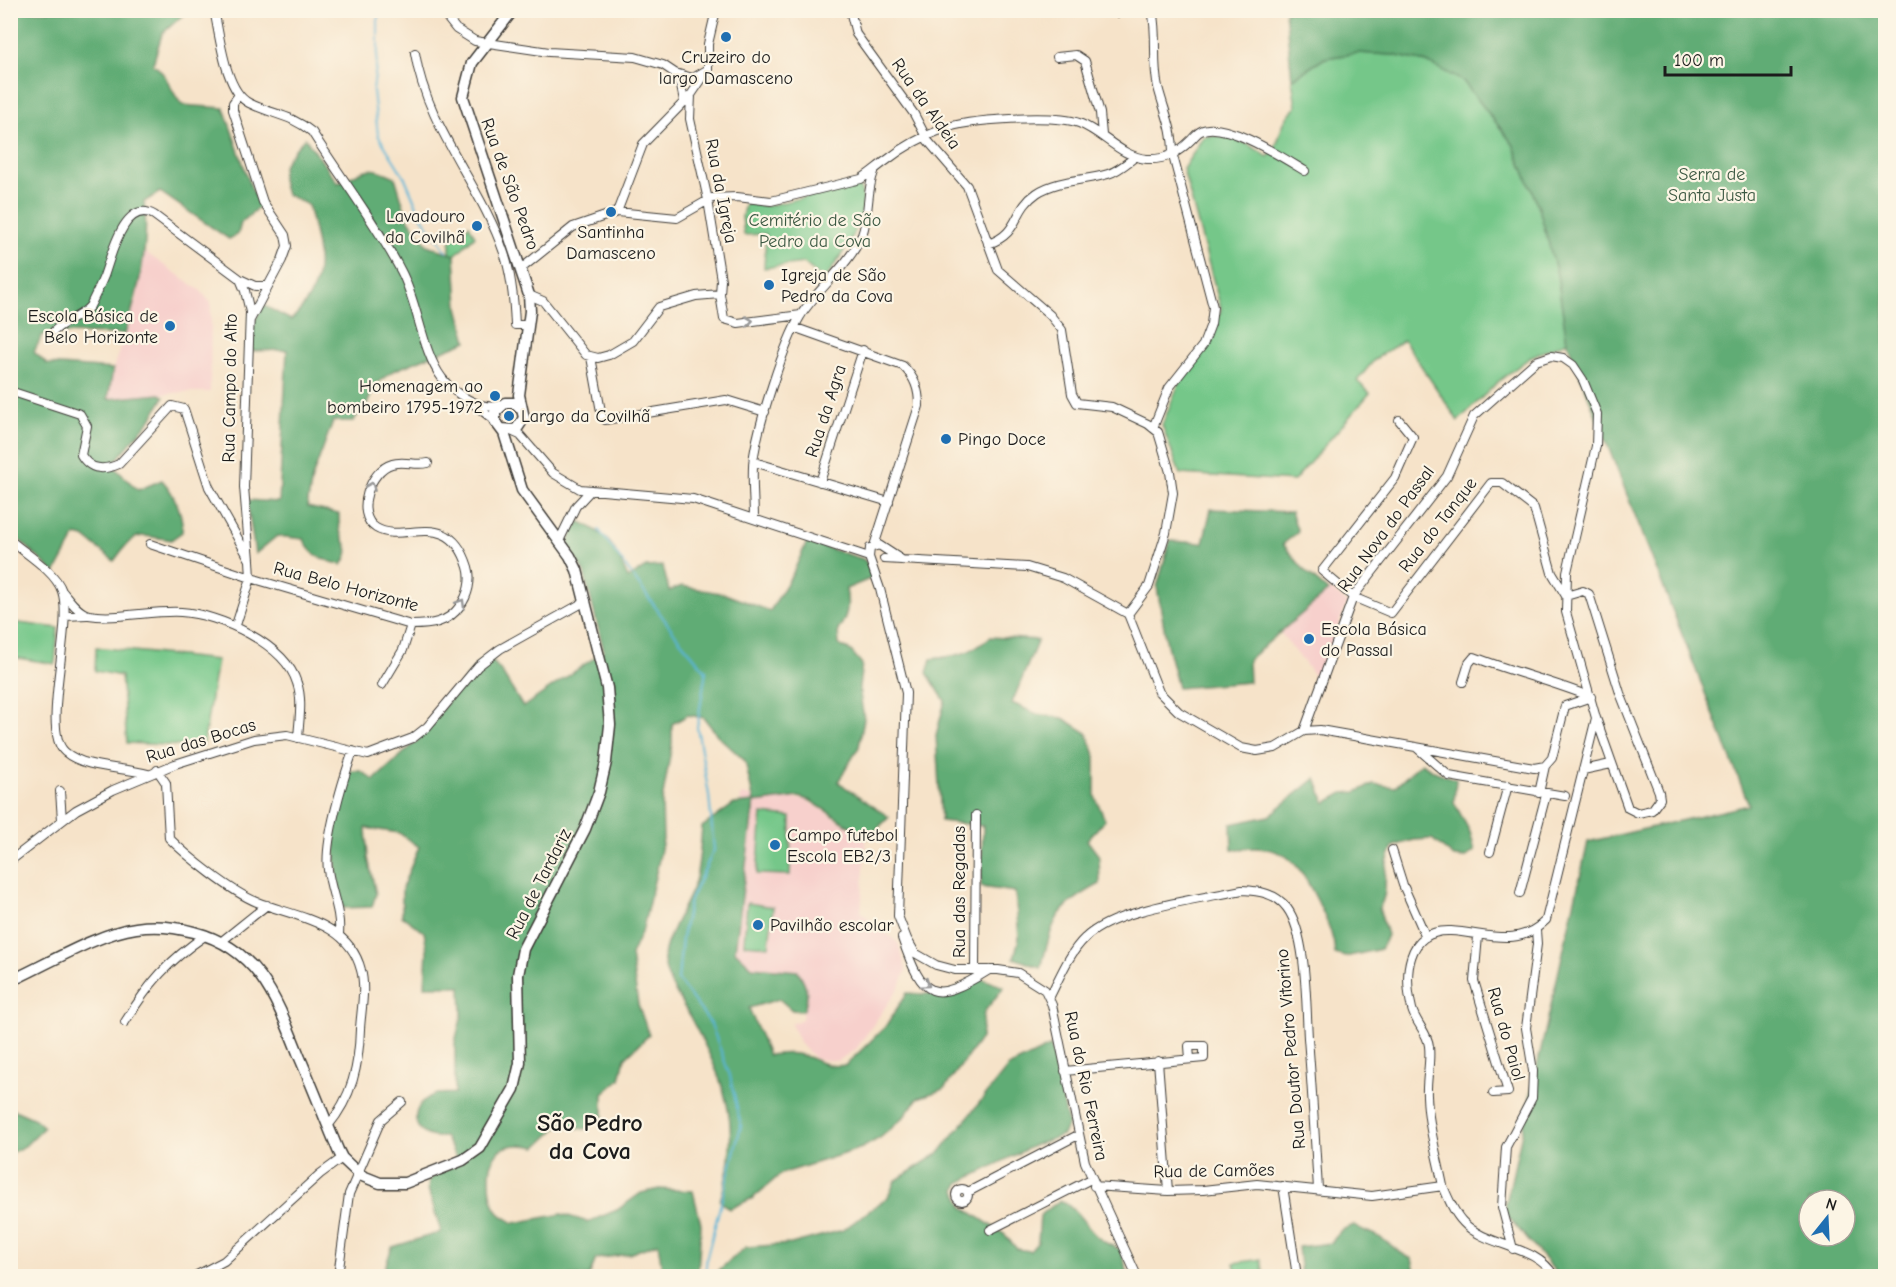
<svg xmlns="http://www.w3.org/2000/svg" width="1896" height="1287" font-family="'Comic Neue',sans-serif">
<style>
.built{fill:#f7d0cc}
.green{fill:#75c789;stroke:#487252;stroke-width:1.5}
.forest{fill:#60ac75;stroke:#3e6448;stroke-width:1.5;fill-rule:evenodd}
.lines{fill:none;stroke-linecap:round;stroke-linejoin:round}
.stream{stroke:#5ab6d8;stroke-width:2}
.minor-casing{stroke:#3d3a36;stroke-width:10}
.major-casing{stroke:#3d3a36;stroke-width:13}
.minor{stroke:#fff;stroke-width:8}
.major{stroke:#fff;stroke-width:10}
.oneway{stroke:#999}
.poi-dot{fill:#1f6fb2;stroke:#fcf5e5;stroke-width:2}
.labels{text-anchor:middle;dominant-baseline:central;stroke-width:4.5;stroke-linejoin:round;paint-order:stroke}
.poi-label{font-size:18px;fill:#1c1c1c;stroke:#fcf5e5;text-anchor:start}
.street-label{font-size:18px;fill:#1c1c1c;stroke:#fcf5e5}
.park-label{font-size:18px;fill:#3b5842;stroke:#fcf5e5}
.district-label{font-size:24px;font-weight:bold;fill:#1c1c1c;stroke:#fcf5e5}
</style>
<rect width="100%" height="100%" fill="#fcf5e5"/>
<filter id="ink" filterUnits="userSpaceOnUse"><feTurbulence type="fractalNoise" baseFrequency=".0167" numOctaves="2"/><feDisplacementMap in="SourceGraphic" scale="12" xChannelSelector="R" yChannelSelector="G"/><feConvolveMatrix kernelMatrix="1 2 1 2 8 2 1 2 1" color-interpolation-filters="sRGB"/></filter>
<filter id="wash" filterUnits="userSpaceOnUse"><feTurbulence type="fractalNoise" baseFrequency=".008" numOctaves="4" result="noise"/><feDisplacementMap in="SourceGraphic" scale="24" xChannelSelector="R" yChannelSelector="G"/><feGaussianBlur stdDeviation="1.35" result="paint"/><feColorMatrix in="noise" values="0 0 0 0 0 0 0 0 0 0 0 0 0 0 0 0 0 1.4 0 .05"/><feComposite in="paint" operator="in"/></filter>
<g filter="url(#wash)">
<rect width="100%" height="100%" fill="#f6e3c9"/>
<path class="built" d="M142,250L200,290L211,303L210,392H185L108,399L113,369L137,298Z
M1330,589L1347,603L1317,679L1280,632Z
M741,795L806,800L866,838L861,912L898,943L906,970L900,986L857,1048L838,1061L816,1059L800,1044L791,1024L802,1019L804,1004L729,970Z"/>
<path class="green" d="M1358,53L1392,55L1427,62L1463,81L1513,144L1539,208L1557,274L1567,342L1532,356L1499,381L1458,421L1404,340L1375,359L1357,381L1370,393L1294,481L1180,474L1162,425L1178,386L1211,339L1221,309L1183,169L1203,137C1227,132 1249,143 1268,157C1284,139 1276,125 1296,107L1292,79L1325,58Z
M857,185C879,206 837,262 824,280L804,263L764,268L766,234L744,235L742,216L745,203L767,206Z
M469,225L475,236L455,255L450,254V242Z
M11,622L58,628L55,664L11,657Z
M96,647L217,660L203,747L127,743L121,676L95,671Z
M762,814L791,817L790,875L757,874Z
M747,903L773,907L769,946L744,944Z
M1261,1259L1264,1276H1237L1234,1263Z"/>
<path class="forest" d="M11,11H187L162,34L153,64C168,74 170,91 182,105L224,108L251,187L260,206L241,223L238,234L229,239L160,192L144,202C150,245 138,293 125,334L47,333L42,336L34,352L47,364L113,369L108,399L160,394L164,397L151,419L112,465L138,490L162,480C174,493 184,515 182,532L171,540C135,534 136,531 114,561L84,537L76,535L55,573L11,532Z
M1285,11H1885V1276H1559L1504,1212L1588,842L1749,805L1567,342L1557,274L1539,208L1513,144L1463,81L1427,62L1392,55L1358,53L1325,58L1292,79ZM1809,1200H1845V1236H1809Z
M305,138L338,183C366,171 365,162 395,177L407,217L427,245L455,255L458,307L467,341L393,371L376,384L367,404L353,421H333L312,478L307,507L339,514C339,519 339,526 340,531C344,546 354,547 342,565C325,560 310,557 304,539L277,536L255,554L247,500L279,502L287,350L251,351L252,326L263,305L291,320C330,282 319,252 308,205L286,194C275,165 287,159 305,138Z
M1211,509L1291,512L1298,532L1283,544L1305,571L1328,591L1248,660L1249,682L1178,688L1167,645L1157,587L1170,541L1203,543Z
M579,521C611,536 614,546 628,578L646,567L663,566L669,591L682,586L725,594L770,611L792,575L807,542L863,559L868,564L872,578L846,589C849,605 848,616 838,630L839,645L851,651L862,664L859,687L864,719L859,747L838,782L889,817L868,838L811,801L799,797L754,803L735,951L752,967L798,971C807,985 810,996 803,1011L792,1010L779,999L749,1008L768,1055C779,1054 790,1052 801,1055C822,1060 822,1068 846,1065L885,1027L907,993C943,996 948,995 978,977L1004,987L984,1012L981,1038L944,1089L918,1098L903,1118L880,1138L862,1148L781,1174L753,1198L729,1209L720,1201C744,1124 725,1082 689,1015C679,997 667,983 664,962C662,940 689,902 695,881C700,864 700,844 702,827L734,804L754,802L745,761L718,736L704,718L688,715L672,724V744L662,801L663,839L658,864L643,928L631,955L638,1004L649,1035L625,1058L620,1079L603,1094V1117L585,1129L559,1126L537,1147C508,1141 489,1147 490,1180C490,1190 492,1204 498,1212C502,1217 510,1220 514,1223L562,1214L588,1222L617,1210L641,1193L659,1189L693,1191L701,1224L698,1272L714,1274L746,1247L791,1244L843,1230L888,1197L895,1181L939,1153L1008,1067L1051,1046L1068,1124L1063,1135L1035,1145L959,1183L956,1190L963,1207L1004,1234L1017,1249L1030,1251L1038,1242L1040,1216L1060,1200C1089,1216 1084,1237 1120,1249L1129,1276H663L658,1243L629,1254L596,1259L589,1276H382L392,1247L441,1232L428,1189L429,1179L459,1163L445,1137C408,1141 407,1102 437,1094C442,1093 450,1094 455,1093V1042L462,1015L461,986H425L427,950L424,932L402,916V888L419,847L399,833L366,828L368,858L376,894L372,907L343,908C333,864 329,812 351,771H361L374,780L418,740L476,665L488,656L501,671L523,707L604,651L584,572L567,544Z
M990,637L1038,640L1012,703L1037,714L1063,718L1087,733L1095,755V796L1105,820L1087,840L1099,856L1100,884C1053,909 1054,919 1041,968L1014,958L1019,938L1015,892L981,887L983,826L941,821L936,735L945,701L927,673L931,659C955,656 972,654 990,637Z
M1421,763L1436,772L1456,779L1454,802L1470,832L1475,851L1465,858L1454,857L1432,839L1414,840L1394,846C1378,872 1392,889 1379,908L1387,935L1381,949L1345,957L1335,954C1334,934 1326,920 1318,902C1297,859 1283,841 1232,850L1231,824L1269,816L1316,778L1325,803L1343,793L1356,792L1373,784L1395,787Z
M10,1108L35,1119L44,1127L25,1146L11,1153Z
M1354,1225C1363,1231 1375,1234 1384,1240C1394,1247 1400,1254 1412,1259L1416,1276H1301L1298,1247L1331,1243L1341,1230Z"/>
<g class="lines">
<path class="stream" d="M378,10V50L373,91L378,135L405,178L421,216L447,252
M599,530L678,638L706,671L697,727L709,795L714,850L690,900L682,938L678,980L711,1024L730,1076L741,1126L707,1256L705,1276"/>
</g>
</g>
<g filter="url(#ink)">
<g class="lines">
<g class="minor-casing">
<path id="minor" d="M214,10C220,36 225,91 249,103C273,115 290,114 312,132C341,178 376,223 401,271C418,303 422,352 442,378C453,393 482,412 501,405
M441,10L456,29L475,41L549,52L635,57L663,65L675,73L681,86L684,101
M850,10L856,34L914,114L928,141L967,186L998,270L1050,315L1062,330L1072,394L1077,403L1112,407L1148,424L1158,432L1170,472L1173,493L1166,533L1149,586L1128,614
M1112,10L1117,13L1129,10
M1152,10C1158,36 1152,62 1158,87C1164,111 1174,130 1173,156L1213,307L1211,324L1203,345L1169,388L1153,428
M415,53C427,128 480,183 504,253C512,276 514,301 515,325H528
M1057,57L1076,55L1085,61L1100,113L1102,135
M675,73L693,78L705,71
M691,95L690,119L708,200L721,280L720,294L724,319L738,323L801,315
M238,96L233,103V110L263,202L285,235L287,246L282,260L250,320
M617,212L643,144L691,95L708,70V44L716,10
M988,244C1021,233 1012,210 1037,193C1059,179 1085,181 1108,174C1118,171 1127,163 1135,157
M522,268L573,227L617,212L677,218L712,198L737,197L771,201L861,179C871,173 878,166 887,160C902,148 924,136 943,129C967,119 1055,114 1079,123C1103,132 1121,157 1147,159C1166,160 1178,153 1191,140C1194,137 1198,132 1201,131C1224,119 1285,159 1305,171
M240,279L255,286H268
M529,295L543,301L586,355L598,358L609,355L633,341L659,307L696,296L720,294
M796,328L903,366C915,378 919,389 919,406L874,546
M54,331C65,320 80,318 90,306C95,296 100,286 104,276C111,257 124,198 154,215L240,279L245,291L250,312L244,487L250,560
M591,357L602,417L605,420L726,400L765,412
M10,391L80,414L87,426L81,455C90,470 103,471 119,464L172,406L184,409L209,487L250,560L251,578L150,544
M475,405L495,421
M1399,420L1413,437L1395,478L1322,571L1353,597L1391,613L1491,483H1502L1534,508L1552,573L1566,596L1583,591L1589,594L1620,693L1659,792L1660,799L1652,810L1638,813L1628,808L1596,718
M511,431L520,435L553,473L580,489L693,499L869,557
M754,462L889,502
M820,482L863,350
M754,519C754,498 751,475 754,455C760,420 783,345 801,315C819,287 849,266 862,235C870,214 866,192 874,172
M10,540C26,554 55,571 62,591C74,626 40,731 65,752C85,769 123,767 148,774
M559,541L576,506L591,490
M870,548L869,557L880,589L906,693L898,916L907,939L915,953L936,965L955,970H998L1018,973L1045,990L1052,1005L1085,1162L1137,1276
M870,548L879,545L902,560
M884,559L1027,567L1063,578L1128,614
M62,591C69,599 78,613 89,615C115,620 153,610 181,612C219,614 285,644 297,683C303,700 299,721 298,738
M1128,614L1159,692L1179,712L1241,748L1257,751L1275,748L1304,731L1320,730L1534,768L1545,766L1552,758L1565,706L1591,697
M65,616L87,615
M236,625L251,578L411,625C431,625 448,623 460,606C468,596 472,580 468,567C449,506 404,545 376,528C354,514 370,470 392,464C403,460 416,466 428,463
M1463,682L1469,663L1474,657C1512,672 1552,681 1591,697
M382,685L403,650L411,625
M1304,731L1353,597L1447,476L1474,416L1536,361L1551,356L1563,358L1573,365L1583,380L1597,414L1596,446L1567,572L1566,612L1596,718L1546,920C1518,949 1486,933 1451,931C1405,929 1404,976 1412,1009C1415,1022 1428,1033 1429,1046C1431,1063 1426,1079 1427,1096C1428,1126 1437,1156 1443,1186C1448,1198 1454,1213 1463,1222C1487,1248 1536,1244 1554,1276
M1416,747L1449,776L1565,796
M157,770L166,783L169,838C188,857 232,892 257,902C296,917 349,922 361,970C366,988 361,1011 360,1029C359,1066 352,1097 328,1126
M1583,770L1611,764
M60,791L62,820
M1539,793L1545,766
M1392,850L1403,885L1426,937
M1490,852L1508,785
M10,861L76,810L113,790L175,764L254,739L287,735L368,755L413,738L427,727L478,666L500,649L586,601
M1520,893L1546,795
M339,934C341,911 331,893 328,870C324,841 343,780 353,751
M1478,936L1474,981L1508,1092L1493,1093
M902,938C923,999 933,1005 989,970
M222,941L267,905
M975,970L976,815
M1049,998C1059,979 1069,953 1085,938C1114,909 1200,899 1242,890C1259,891 1276,893 1287,908C1307,935 1306,1005 1308,1038C1312,1088 1315,1139 1318,1189
M125,1022C149,983 168,961 206,935
M1158,1061L1168,1191
M1065,1071L1204,1058V1046H1189L1190,1059
M1094,1186L1168,1191L1203,1190L1257,1184L1372,1196L1443,1186
M1283,1186L1297,1276
M956 1195a6 6 0 1 1 12 0a6 6 0 1 1-12 0Z
M968,1192L1078,1135
M990,1230L1091,1179
M1513,1249L1502,1207L1506,1147L1532,1098L1533,1071L1526,1028L1537,944L1536,930
M195,1276L224,1261L320,1174L342,1158
M338,1276L349,1194L381,1120L402,1102"/>
</g>
<g class="major-casing">
<path id="major" d="M501,429L516,430L524,418L519,395L530,311L529,295L463,97L472,63L513,10
M10,981C46,965 98,933 136,928C156,925 175,927 194,932C260,949 277,1001 300,1058C313,1088 325,1119 338,1150L342,1158L360,1175L380,1183H405L463,1160L480,1148L514,1089L520,1063L518,975L523,949L585,829L599,792L606,762L610,725L607,688L577,570L570,556L522,490L504,433L495,421V412L505,403H514L521,409"/>
</g>
<use href="#minor" class="minor"/>
<use href="#major" class="major"/>
</g>
<defs><path id="oneway-chevron" d="M-2-3.5L2.5 0L-2 3.5" fill="none" stroke-width="1.6" stroke-linecap="round" stroke-linejoin="round" transform="scale(1.5)"/></defs>
<g class="oneway">
<use href="#oneway-chevron" transform="translate(749 321) rotate(-7)"/>
<use href="#oneway-chevron" transform="translate(371 486) rotate(-67)"/>
<use href="#oneway-chevron" transform="translate(461 603) rotate(-59)"/>
<use href="#oneway-chevron" transform="translate(926 984) rotate(35)"/>
</g>
</g>
<g class="poi-dot">
<circle cx="726" cy="37" r="6"/>
<circle cx="611" cy="212" r="6"/>
<circle cx="477" cy="226" r="6"/>
<circle cx="769" cy="285" r="6"/>
<circle cx="170" cy="326" r="6"/>
<circle cx="495" cy="396" r="6"/>
<circle cx="509" cy="416" r="6"/>
<circle cx="946" cy="439" r="6"/>
<circle cx="1309" cy="639" r="6"/>
<circle cx="775" cy="845" r="6"/>
<circle cx="758" cy="925" r="6"/>
</g>
<g class="labels">
<g class="poi-label">
<text x="726" y="57" text-anchor="middle">Cruzeiro do<tspan x="726" dy="21">largo Damasceno</tspan></text>
<text x="465" y="216" text-anchor="end">Lavadouro<tspan x="465" dy="21">da Covilhã</tspan></text>
<text x="611" y="232" text-anchor="middle">Santinha<tspan x="611" dy="21">Damasceno</tspan></text>
<text x="781" y="275">Igreja de São<tspan x="781" dy="21">Pedro da Cova</tspan></text>
<text x="158" y="316" text-anchor="end">Escola Básica de<tspan x="158" dy="21">Belo Horizonte</tspan></text>
<text x="483" y="386" text-anchor="end">Homenagem ao<tspan x="483" dy="21">bombeiro 1795-1972</tspan></text>
<text x="521" y="416">Largo da Covilhã</text>
<text x="958" y="439">Pingo Doce</text>
<text x="1321" y="629">Escola Básica<tspan x="1321" dy="21">do Passal</tspan></text>
<text x="787" y="835">Campo futebol<tspan x="787" dy="21">Escola EB2/3</tspan></text>
<text x="770" y="925">Pavilhão escolar</text>
</g>
<g class="street-label">
<text transform="translate(926 104) rotate(55)">Rua da Aldeia</text>
<text transform="translate(510 184) rotate(70)">Rua de São Pedro</text>
<text transform="translate(721 191) rotate(79)">Rua da Igreja</text>
<text transform="translate(230 388) rotate(-89)">Rua Campo do Alto</text>
<text transform="translate(826 411) rotate(-72)">Rua da Agra</text>
<text transform="translate(1438 525) rotate(-52)">Rua do Tanque</text>
<text transform="translate(1386 529) rotate(-54)">Rua Nova do Passal</text>
<text transform="translate(346 587) rotate(15)">Rua Belo Horizonte</text>
<text transform="translate(201 741) rotate(-17)">Rua das Bocas</text>
<text transform="translate(539 884) rotate(-63)">Rua de Tardariz</text>
<text transform="translate(959 892) rotate(-90)">Rua das Regadas</text>
<text transform="translate(1506 1034) rotate(74)">Rua do Paiol</text>
<text transform="translate(1291 1049) rotate(-95)">Rua Doutor Pedro Vitorino</text>
<text transform="translate(1086 1086) rotate(78)">Rua do Rio Ferreira</text>
<text transform="translate(1214 1171) rotate(-1)">Rua de Camões</text>
</g>
<g class="park-label">
<text x="1712" y="174">Serra de<tspan x="1712" dy="21">Santa Justa</tspan></text>
<text x="815" y="220">Cemitério de São<tspan x="815" dy="21">Pedro da Cova</tspan></text>
</g>
<g class="district-label">
<text x="590" y="1123">São Pedro<tspan x="590" dy="28">da Cova</tspan></text>
</g>
</g>
<rect width="1896" height="1287" fill="none" stroke="#fcf5e5" stroke-width="36"/>
<g transform="translate(1827 1218) rotate(18)"><circle r="28" fill="#fcf5e5" stroke="#a29e95" stroke-width="1.5"/>
<path d="M0-4.5L10 22L0 15L-10 22Z" fill="#1f6fb2"/>
<text y="-9" font-size="16" font-weight="bold" text-anchor="middle" fill="#1c1c1c">N</text>
</g>
<path d="M1665 66v9h126v-9" fill="none" stroke="#1c1c1c" stroke-width="3"/>
<text x="1674" y="66" font-size="18" fill="#1c1c1c" stroke="#fcf5e5" stroke-width="4.5" paint-order="stroke">100 m</text>
</svg>
